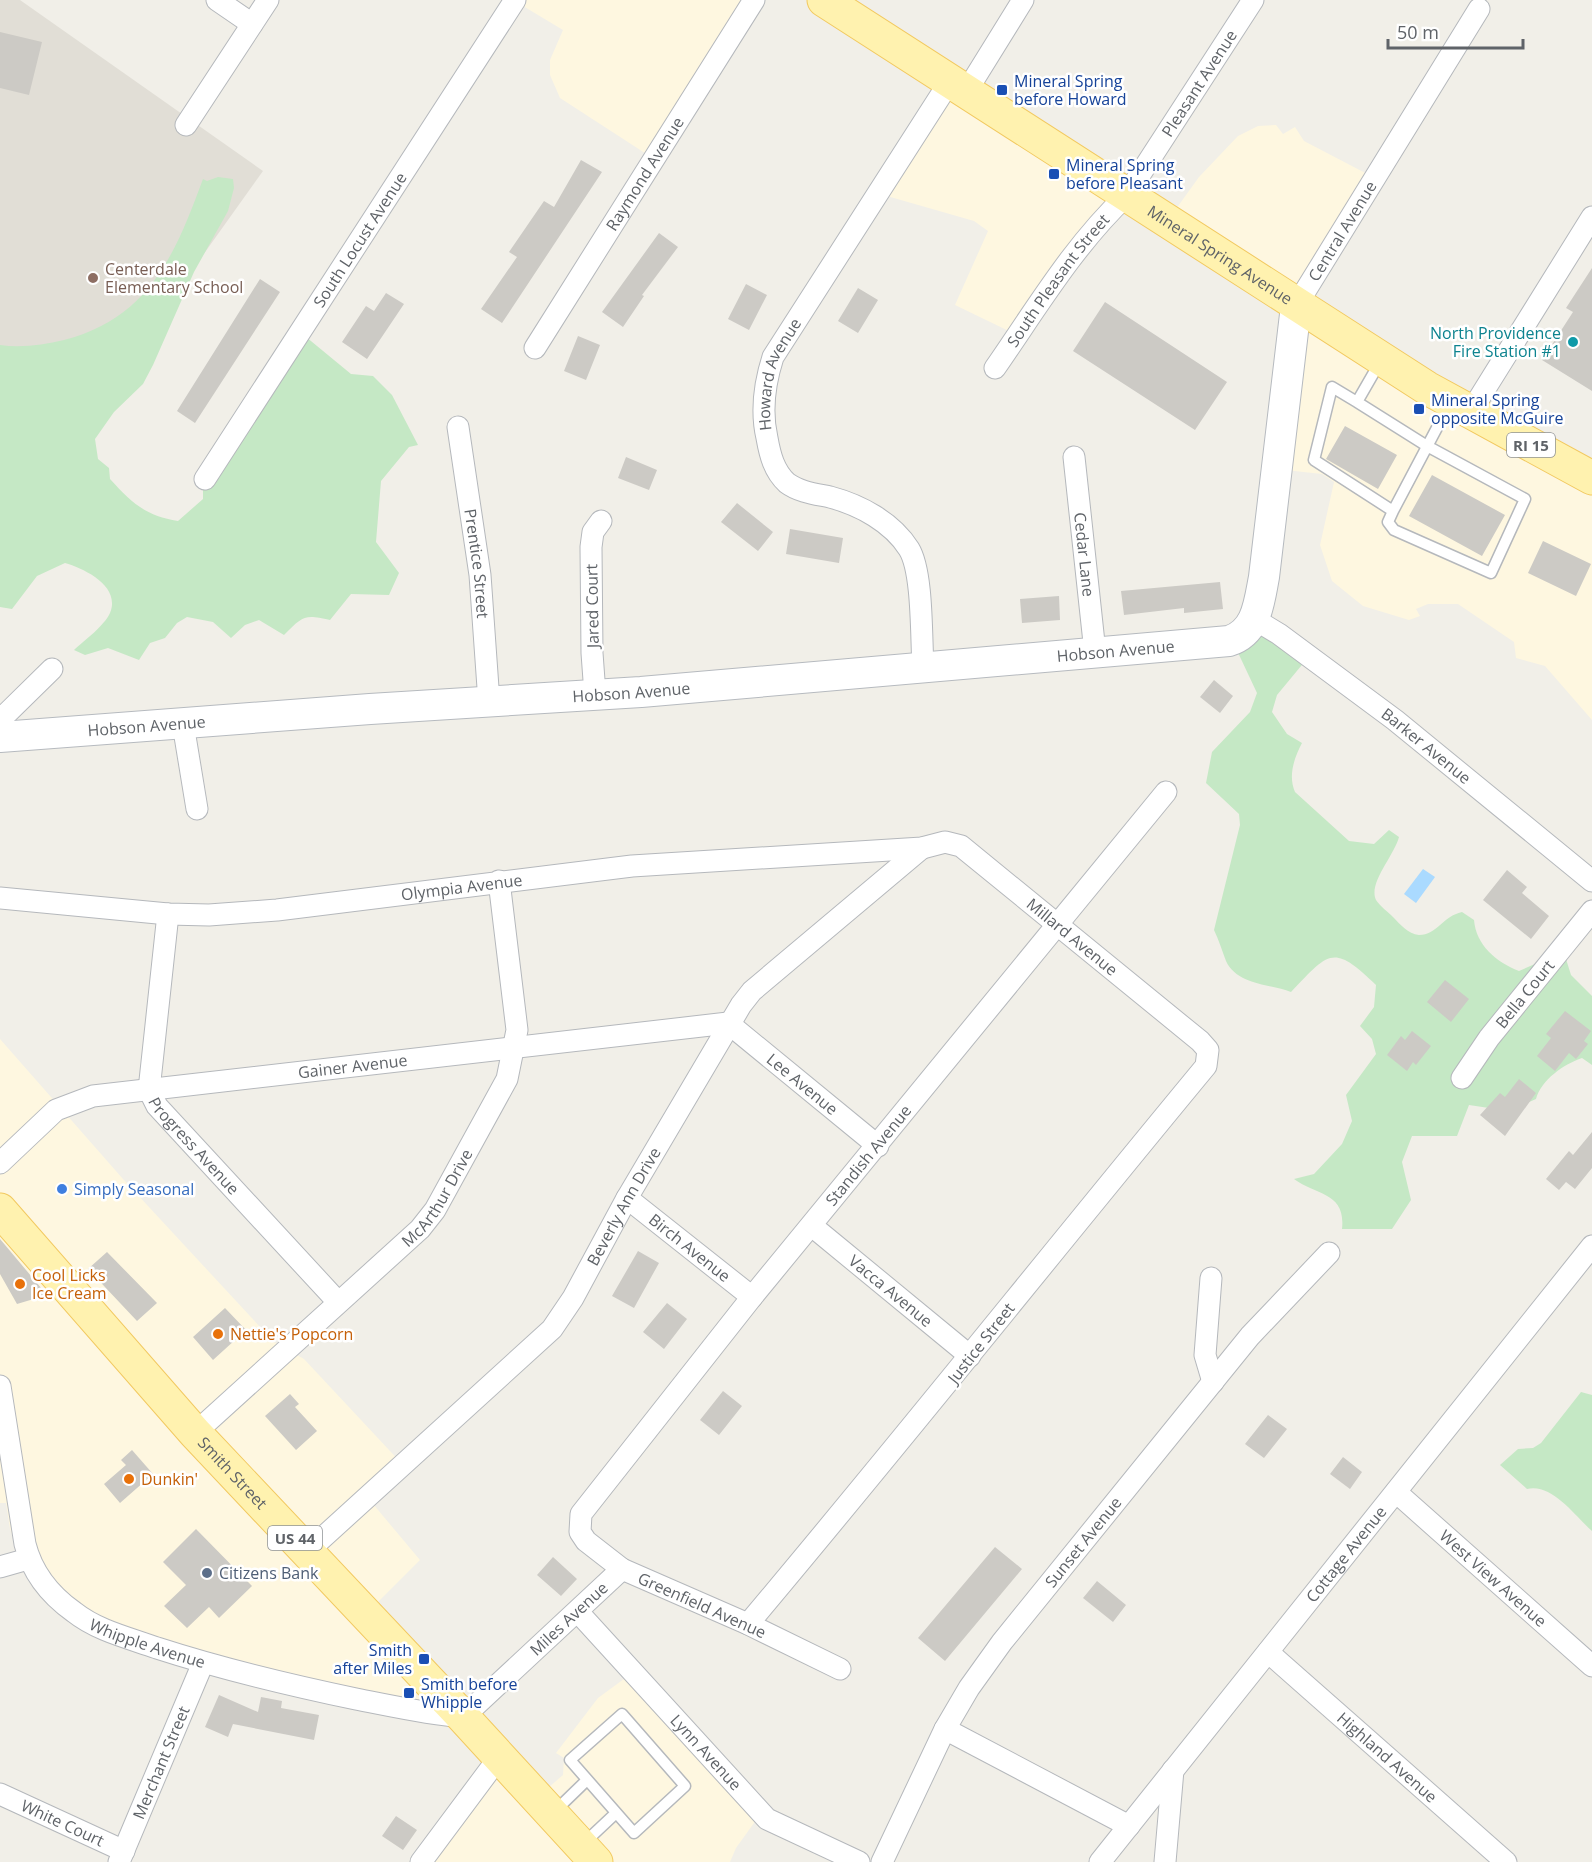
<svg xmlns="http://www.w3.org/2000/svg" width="1592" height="1862" font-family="'Open Sans',sans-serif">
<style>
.commercial{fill:#fef7e0}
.education{fill:#e1ded6}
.green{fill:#c5e8c5}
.water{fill:#aadaff}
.building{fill:#cccac5}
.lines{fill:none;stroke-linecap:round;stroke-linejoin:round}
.lane-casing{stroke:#b5b8bc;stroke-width:13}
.street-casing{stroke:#b5b8bc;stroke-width:23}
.secondary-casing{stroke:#b6babf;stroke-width:32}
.primary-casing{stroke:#f2c960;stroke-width:35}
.lane{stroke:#fff;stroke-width:10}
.street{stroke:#fff;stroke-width:21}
.secondary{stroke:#fff;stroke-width:30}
.primary{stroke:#fff2af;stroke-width:33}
.transit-dot{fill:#1a4fb4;stroke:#fff;stroke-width:2}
.education-dot{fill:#8d6e63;stroke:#fff;stroke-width:2}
.culture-dot{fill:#0f9aa8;stroke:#fff;stroke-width:2}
.shop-dot{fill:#3f7fe0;stroke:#fff;stroke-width:2}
.food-dot{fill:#e8710a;stroke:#fff;stroke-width:2}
.service-dot{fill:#5c6f8a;stroke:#fff;stroke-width:2}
.labels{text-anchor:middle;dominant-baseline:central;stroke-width:5;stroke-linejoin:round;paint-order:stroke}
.shield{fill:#fff;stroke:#8f9295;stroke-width:1.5}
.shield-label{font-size:15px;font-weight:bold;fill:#5f6368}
.transit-label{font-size:16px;fill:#164399;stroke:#fff;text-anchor:start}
.street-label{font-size:16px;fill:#5f6368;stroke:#fff}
.education-label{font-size:16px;fill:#785e54;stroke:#fff;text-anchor:start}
.culture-label{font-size:16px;fill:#0d838f;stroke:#fff;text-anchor:end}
.shop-label{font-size:16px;fill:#366cbe;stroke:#fff;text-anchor:start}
.food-label{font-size:16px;fill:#c56008;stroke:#fff;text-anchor:start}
.service-label{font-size:16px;fill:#4e5e75;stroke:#fff;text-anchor:start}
</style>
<rect width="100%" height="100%" fill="#f1efe8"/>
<path class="commercial" d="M513,0H753L651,157L560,98L550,75V60L563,30Z
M942,89L1114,199L1015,334L955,305L988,231L974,221L873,192Z
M1276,125L1283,134L1295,127L1304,141L1373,177L1294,304L1592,492V720L1545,666L1516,658L1514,642L1458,604H1428L1416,609L1420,616L1409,620L1363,606L1332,581L1320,545L1334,482L1322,474L1276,469L1291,313L1163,227L1199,177L1238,136L1258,126Z
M0,1039L123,1179L274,1342L304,1359L404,1466L368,1498L420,1560L369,1611L453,1711L110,1638L24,1568L10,1529L6,1503H0Z
M628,1676L759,1816L736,1848L730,1862H420L494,1761L535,1799L563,1775L564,1758L556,1753L598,1698Z"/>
<path class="education" d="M0,0H20L263,171L93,409L0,385Z"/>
<path class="green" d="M218,177L233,179L234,188L228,211L194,272L153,365L143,384L114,412L95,439L98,459L109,468L110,479C131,502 145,516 178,521L203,499V473L300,332L351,374L373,376L392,395L418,445L409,447L381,481L376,542L399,573L389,595L351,594L330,620C304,614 303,616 284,635L259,620L245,625L231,638L213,622L187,617L177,623L165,638L150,643L139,660L108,648L85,655L74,650C85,640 104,626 110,613C121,586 85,569 65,563L37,576L12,609L0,607V345C21,348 43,345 64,340C149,318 175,255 203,179L207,181Z
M1249,626L1306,660L1277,695L1272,712L1287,734L1302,743C1294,758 1288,776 1295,792L1349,841L1374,844L1389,830L1399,837C1394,856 1368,883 1376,900C1380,906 1388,912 1393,917C1400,924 1408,934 1419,935C1437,935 1443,916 1462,912L1474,920C1476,945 1496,962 1519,971L1544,960L1566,959L1571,975L1592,996V1065L1582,1058C1564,1064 1541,1080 1536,1099L1509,1111L1469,1105L1457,1136H1412L1402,1162L1411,1200L1392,1229H1342C1346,1192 1317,1196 1294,1179L1314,1174L1342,1144L1352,1121L1346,1095L1376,1054L1372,1039L1360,1026L1374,1007L1376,985C1333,943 1329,952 1291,992C1270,984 1237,985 1226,961C1222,951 1219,940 1214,930L1240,825L1239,814L1206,783L1212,752L1250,712L1257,693L1233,642Z
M1581,1392L1592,1395V1531C1574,1515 1552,1483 1527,1489L1500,1465L1518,1449L1533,1448L1541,1443Z"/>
<path class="water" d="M1423,869L1435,877L1416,903L1404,894Z"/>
<path class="building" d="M0,32L42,42L29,95L0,88Z
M581,160L602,172L502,323L481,309L517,257L509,252L544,201L554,207Z
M659,233L678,247L642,295L644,296L623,327L602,312Z
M1592,268V391L1542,360L1573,312L1566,308Z
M260,279L280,292L195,423L177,411Z
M746,284L767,295L749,330L728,319Z
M858,288L878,300L858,333L838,321Z
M386,293L404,304L367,359L342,342L366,306L374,311Z
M1105,302L1227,382L1195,430L1073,351Z
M578,336L600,345L586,380L564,371Z
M1345,426L1397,455L1378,489L1326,459Z
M626,457L657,470L649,490L618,478Z
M1432,475L1505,515L1482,556L1409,516Z
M737,503L773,532L758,551L721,522Z
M790,529L843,538L839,563L786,554Z
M1543,541L1591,564L1576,596L1528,573Z
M1220,582L1223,609L1184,613V608L1124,615L1121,591Z
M1059,596L1060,620L1022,623L1020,599Z
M1214,680L1233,696L1220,713L1200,697Z
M1507,870L1527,887L1522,893L1549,916L1531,939L1483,900Z
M1445,980L1469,999L1451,1022L1427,1002Z
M1565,1011L1591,1031L1584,1041L1588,1044L1576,1059L1569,1053L1555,1071L1537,1056L1551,1038L1546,1034Z
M1412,1031L1431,1046L1416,1065L1413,1062L1407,1071L1387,1055L1401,1036L1405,1040Z
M1519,1079L1536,1093L1505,1136L1480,1115L1500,1093L1505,1097Z
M1592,1132V1168L1575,1189L1566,1182L1559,1190L1546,1179L1569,1151L1573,1155Z
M0,1239L47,1295L17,1304L0,1274Z
M638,1251L659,1263L634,1308L612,1296Z
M107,1252L157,1303L137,1321L88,1269Z
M667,1303L687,1319L664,1349L643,1332Z
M225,1308L246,1330L213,1360L193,1337Z
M723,1391L742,1406L719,1435L700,1420Z
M290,1394L299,1404L295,1407L317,1431L296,1450L265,1416Z
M1268,1415L1287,1429L1264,1458L1245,1444Z
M132,1450L153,1474L120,1503L104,1484L126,1465L121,1460Z
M1343,1457L1362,1472L1350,1489L1330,1474Z
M196,1529L252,1586L219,1618L209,1607L187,1628L164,1606L186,1585L163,1562Z
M995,1547L1022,1569L945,1661L918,1638Z
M553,1557L577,1579L561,1596L537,1575Z
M1097,1581L1126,1605L1113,1622L1083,1598Z
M219,1695L258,1712L261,1697L282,1701L281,1708L319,1715L314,1740L233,1724L228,1737L205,1727Z
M396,1816L417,1830L403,1850L382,1836Z"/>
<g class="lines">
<g class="lane-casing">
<path id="lane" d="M1380,362L1357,402L1427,446L1525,499L1491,573L1394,530L1388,522L1393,511L1449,405
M1357,402L1332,387L1314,460L1393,511
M622,1714L685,1786L634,1833L570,1760Z
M555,1811L587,1780
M583,1844L616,1813"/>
</g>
<g class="street-casing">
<g id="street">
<path d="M217,0L252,24"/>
<path d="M966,92L1023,0"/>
<path d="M186,125L268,0"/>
<path id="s1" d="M1296,306L1479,9"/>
<path id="s2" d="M535,348L754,0"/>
<path id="s3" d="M995,368C1036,309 1074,245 1126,196L1253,0"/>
<path d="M1470,413L1592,217"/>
<path id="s4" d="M458,427L480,575L489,702"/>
<path id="s5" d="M1074,457L1095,652"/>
<path id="s6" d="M205,479L515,0"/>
<path id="s7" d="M1254,619L1279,634L1395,720L1592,881"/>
<path id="s8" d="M923,666C921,637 923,572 909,549C892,522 860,505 830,497C816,494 799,492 787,483C774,471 770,455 767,438C761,412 765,382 773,357L950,81"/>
<path d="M595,694L592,653L591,547L593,532L601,521"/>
<path d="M0,720L52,669"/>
<path d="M183,724L197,809"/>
<path id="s9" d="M0,898L168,914L209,915L277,910L632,866L922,848L945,842L961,846L1200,1041L1208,1050L1206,1066C1052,1252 903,1440 748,1624"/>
<path id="s10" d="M168,914L149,1090L157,1106L338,1302"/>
<path id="s11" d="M1462,1078L1489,1038L1592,911"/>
<path id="s12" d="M0,1163L56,1110L93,1096L728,1023L878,1146"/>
<path id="s13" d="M627,1198L752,1297"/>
<path id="s14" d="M812,1226L970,1356"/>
<path d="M1211,1278L1205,1355L1213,1382"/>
<path id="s15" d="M0,1386L25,1544C32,1572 50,1595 74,1612C98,1631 129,1638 157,1648C222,1669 289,1685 356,1699C392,1706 427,1714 463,1717L622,1569"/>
<path id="s16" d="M195,1433L420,1229L435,1210L507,1079L517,1030L499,881"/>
<path id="s17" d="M1396,1492L1592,1666"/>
<path id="s18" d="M308,1551L552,1329L573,1298L627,1198L741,1005L752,991L922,848"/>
<path d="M0,1567L28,1559"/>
<path id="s19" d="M578,1612L767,1819L859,1862"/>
<path id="s20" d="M1268,1652L1506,1862"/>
<path id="s21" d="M840,1669L748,1624L622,1569L586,1541L580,1532L581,1514L752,1297L1166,792"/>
<path d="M945,1729L1129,1826"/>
<path id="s22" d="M0,1794L124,1851"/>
<path id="s23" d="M119,1862L203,1663"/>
<path d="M421,1862L500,1756"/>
<path id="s24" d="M882,1862L945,1729L969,1688L1002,1642L1250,1336L1329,1253"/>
<path id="s25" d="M1100,1862L1592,1246"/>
<path d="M1165,1862L1173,1770"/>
</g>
</g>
<g class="secondary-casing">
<g id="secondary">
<path id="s26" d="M0,737L370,709L641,692L1229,641C1257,632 1259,603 1264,577L1296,306"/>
</g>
</g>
<g class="primary-casing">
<g id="primary">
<path id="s27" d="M824,0L1427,388L1592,478"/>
<path id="s28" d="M0,1210L195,1433L463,1717L596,1862"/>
</g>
</g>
<use href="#lane" class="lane"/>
<use href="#street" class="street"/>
<use href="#secondary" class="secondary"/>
<use href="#primary" class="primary"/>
</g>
<g class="transit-dot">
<rect x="996" y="84" width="12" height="12" rx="3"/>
<rect x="1048" y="168" width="12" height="12" rx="3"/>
<rect x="1413" y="403" width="12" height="12" rx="3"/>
<rect x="418" y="1653" width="12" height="12" rx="3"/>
<rect x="403" y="1687" width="12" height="12" rx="3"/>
</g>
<circle class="education-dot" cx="93" cy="278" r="6"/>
<circle class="culture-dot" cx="1573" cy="342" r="6"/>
<circle class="shop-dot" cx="62" cy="1189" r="6"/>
<g class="food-dot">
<circle cx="20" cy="1284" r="6"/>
<circle cx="218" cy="1334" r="6"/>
<circle cx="129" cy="1479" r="6"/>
</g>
<circle class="service-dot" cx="207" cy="1573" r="6"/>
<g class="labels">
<g class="shield">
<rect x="1507" y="433" width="48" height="24" rx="4.5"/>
<rect x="268" y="1526" width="54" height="24" rx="4.5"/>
</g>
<g class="shield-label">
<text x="1531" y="445">RI 15</text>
<text x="295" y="1538">US 44</text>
</g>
<g class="transit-label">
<text x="1014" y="81">Mineral Spring<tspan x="1014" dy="18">before Howard</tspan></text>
<text x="1066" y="165">Mineral Spring<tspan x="1066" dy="18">before Pleasant</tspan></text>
<text x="1431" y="400">Mineral Spring<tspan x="1431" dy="18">opposite McGuire</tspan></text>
<text x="412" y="1650" text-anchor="end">Smith<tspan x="412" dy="18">after Miles</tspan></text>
<text x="421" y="1684">Smith before<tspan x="421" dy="18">Whipple</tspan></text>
</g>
<g class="street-label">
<text stroke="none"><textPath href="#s3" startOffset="351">Pleasant Avenue</textPath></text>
<text stroke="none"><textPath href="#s2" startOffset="206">Raymond Avenue</textPath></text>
<text stroke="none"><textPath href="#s1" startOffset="88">Central Avenue</textPath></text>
<text stroke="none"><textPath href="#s6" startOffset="285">South Locust Avenue</textPath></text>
<text stroke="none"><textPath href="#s27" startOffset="471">Mineral Spring Avenue</textPath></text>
<text stroke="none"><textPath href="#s3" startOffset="108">South Pleasant Street</textPath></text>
<text stroke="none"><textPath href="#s8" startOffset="378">Howard Avenue</textPath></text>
<text stroke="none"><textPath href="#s5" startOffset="98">Cedar Lane</textPath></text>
<text stroke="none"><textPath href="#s4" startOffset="138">Prentice Street</textPath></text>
<text transform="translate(592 606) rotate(-91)">Jared Court</text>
<text stroke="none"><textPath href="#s26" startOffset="1119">Hobson Avenue</textPath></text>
<text stroke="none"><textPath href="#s26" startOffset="633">Hobson Avenue</textPath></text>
<text stroke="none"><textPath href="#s26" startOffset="147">Hobson Avenue</textPath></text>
<text stroke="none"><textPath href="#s7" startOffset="214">Barker Avenue</textPath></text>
<text stroke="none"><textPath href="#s9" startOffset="464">Olympia Avenue</textPath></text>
<text stroke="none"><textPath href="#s9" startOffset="1110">Millard Avenue</textPath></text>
<text stroke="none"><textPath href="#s11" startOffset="105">Bella Court</textPath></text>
<text stroke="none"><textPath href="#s12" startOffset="378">Gainer Avenue</textPath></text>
<text stroke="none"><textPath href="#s12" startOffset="852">Lee Avenue</textPath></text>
<text stroke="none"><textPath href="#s10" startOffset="249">Progress Avenue</textPath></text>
<text stroke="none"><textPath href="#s21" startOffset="774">Standish Avenue</textPath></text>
<text stroke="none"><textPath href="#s16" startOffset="339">McArthur Drive</textPath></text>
<text stroke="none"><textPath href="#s18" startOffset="472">Beverly Ann Drive</textPath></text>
<text stroke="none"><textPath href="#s13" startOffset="80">Birch Avenue</textPath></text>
<text stroke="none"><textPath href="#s14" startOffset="102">Vacca Avenue</textPath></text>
<text transform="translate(981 1343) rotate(-52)">Justice Street</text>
<text stroke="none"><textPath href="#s28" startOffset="351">Smith Street</textPath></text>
<text stroke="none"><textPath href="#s24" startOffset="380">Sunset Avenue</textPath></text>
<text stroke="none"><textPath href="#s25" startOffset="394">Cottage Avenue</textPath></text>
<text stroke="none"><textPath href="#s17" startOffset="130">West View Avenue</textPath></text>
<text transform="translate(702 1605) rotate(24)">Greenfield Avenue</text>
<text stroke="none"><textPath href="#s15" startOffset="795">Miles Avenue</textPath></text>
<text stroke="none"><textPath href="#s15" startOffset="326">Whipple Avenue</textPath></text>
<text stroke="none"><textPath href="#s19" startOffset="190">Lynn Avenue</textPath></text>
<text stroke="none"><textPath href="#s20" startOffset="159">Highland Avenue</textPath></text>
<text stroke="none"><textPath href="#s23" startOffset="108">Merchant Street</textPath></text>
<text stroke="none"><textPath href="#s22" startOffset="69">White Court</textPath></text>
</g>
<g class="education-label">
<text x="105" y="269">Centerdale<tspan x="105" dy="18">Elementary School</tspan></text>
</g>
<g class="culture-label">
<text x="1561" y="333">North Providence<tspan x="1561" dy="18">Fire Station #1</tspan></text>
</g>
<g class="shop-label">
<text x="74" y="1189">Simply Seasonal</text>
</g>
<g class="food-label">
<text x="32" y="1275">Cool Licks<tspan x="32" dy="18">Ice Cream</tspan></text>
<text x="230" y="1334">Nettie's Popcorn</text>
<text x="141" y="1479">Dunkin'</text>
</g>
<g class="service-label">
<text x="219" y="1573">Citizens Bank</text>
</g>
</g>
<path d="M1388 39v9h135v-9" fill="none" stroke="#5f6368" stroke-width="3"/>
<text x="1397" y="39" font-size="18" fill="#5f6368" stroke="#ffffff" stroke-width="4.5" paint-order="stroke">50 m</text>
</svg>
